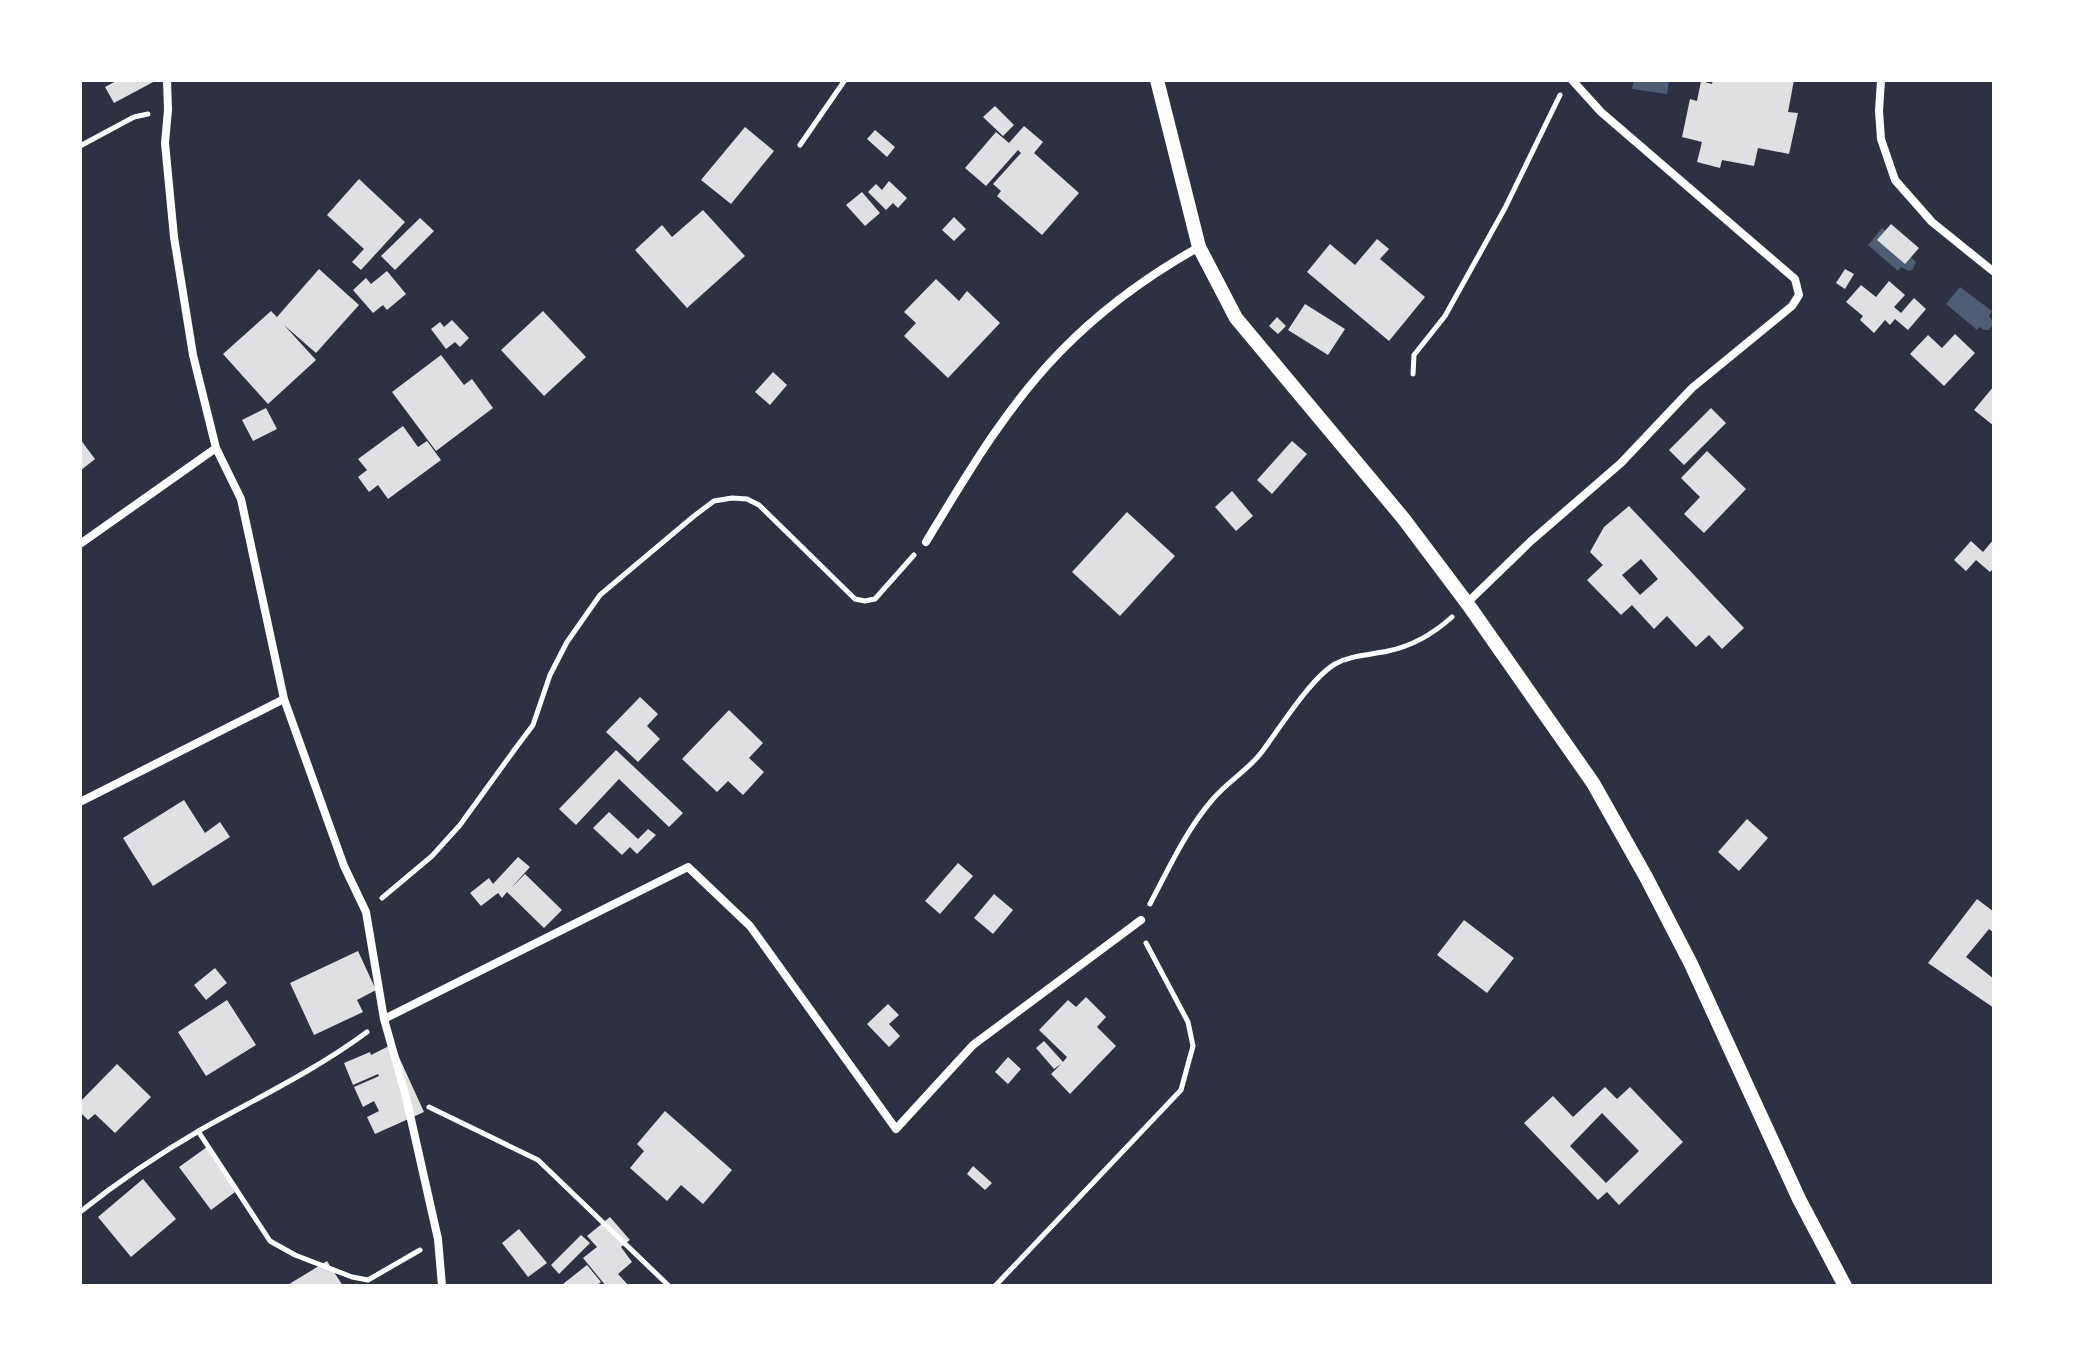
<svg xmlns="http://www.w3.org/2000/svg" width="2074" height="1366" font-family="Bitter,serif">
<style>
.water{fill:#4f5d75}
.building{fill:#e0e0e3;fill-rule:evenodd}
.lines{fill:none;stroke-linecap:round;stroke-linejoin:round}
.path{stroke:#fff;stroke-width:5}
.minor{stroke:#fff;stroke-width:8}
.tertiary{stroke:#fff;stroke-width:14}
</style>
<rect width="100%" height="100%" fill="#2d3142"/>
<path class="water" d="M1634,80H1669L1667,94L1632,89Z
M1882,228L1913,252L1910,256L1916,262L1913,269L1909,271L1901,267L1898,271L1868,245Z
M1960,287L1992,311L1989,316L1994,323L1989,330H1984L1979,327L1977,330L1946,304Z"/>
<path class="building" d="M118,80H157L114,103L105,87Z
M1713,80H1794L1788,112L1798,113L1789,154L1758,148L1754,166L1722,160L1720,168L1697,162L1702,142L1682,137L1690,99L1697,101L1701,81L1712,84Z
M995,106L1014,125L1003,136L983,117Z
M1024,126L1043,142L1034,153L1079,193L1042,235L997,196L1001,191L993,184L1021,153L1018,150L986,186L965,168L996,132L1009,143Z
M745,127L774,151L731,204L701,180Z
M875,130L895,147L887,157L867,139Z
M359,179L405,222L361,270L352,262L364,249L327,215Z
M889,181L907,198L898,208L893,203L886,210L868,192L876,184L882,190Z
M862,192L880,213L865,226L846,205Z
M703,210L745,256L687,308L635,250L662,225L672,237Z
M954,217L966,229L954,241L942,230Z
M420,218L434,231L395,270L381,256Z
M1891,224L1919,248L1905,264L1877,240Z
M1377,239L1389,249L1380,259L1425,297L1389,341L1307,272L1330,244L1355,265Z
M319,269L359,305L316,353L284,325L316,360L268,404L223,354L271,311L277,317Z
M1845,269L1854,274L1845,289L1836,283Z
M387,271L406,294L387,310L383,305L373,313L353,290L366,278L371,284Z
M936,279L959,301L967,291L1000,323L948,378L904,336L916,323L904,312Z
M1889,281L1905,295L1894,307L1901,313L1914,298L1926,309L1908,330L1895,319L1890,325L1885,320L1874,333L1860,320L1863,316L1846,302L1861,285L1876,297Z
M1305,304L1345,329L1328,355L1288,330Z
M543,311L586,357L544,396L501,350Z
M1277,317L1286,326L1278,334L1269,326Z
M452,320L469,338L460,347L455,342L446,349L431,329L440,322L444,327Z
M1955,334L1975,353L1944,386L1910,354L1928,335L1942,348Z
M441,355L464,385L472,379L493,408L436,451L392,392Z
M773,372L787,385L770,405L755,392Z
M1994,386V426L1974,410Z
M266,408L277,429L253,441L242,420Z
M1711,408L1726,423L1684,465L1669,450Z
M403,426L418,447L427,441L441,460L388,499L378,485L369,492L358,477L367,470L358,459Z
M80,439L95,459L80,471Z
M1292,441L1307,454L1272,494L1257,480Z
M1707,451L1746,489L1704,533L1684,514L1700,497L1681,478Z
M1232,491L1253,516L1236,531L1215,507Z
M1629,506L1744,628L1722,649L1709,635L1696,647L1667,616L1654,629L1632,605L1621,615L1587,580L1603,565L1590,552L1604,527ZM1641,559L1658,579L1640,595L1622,575Z
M1127,512L1175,556L1120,616L1072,572Z
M1994,539V568L1990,572L1976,560L1966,571L1954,560L1971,541L1983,552Z
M640,697L658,714L647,726L660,739L638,762L606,732Z
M729,710L763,743L749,758L764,772L743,795L728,781L717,792L682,759Z
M616,750L683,813L669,827L619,779L576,825L559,809Z
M184,800L205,833L220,822L230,837L153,886L123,838Z
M609,812L638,839L648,829L656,835L637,854L630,847L622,855L593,828Z
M1747,819L1768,838L1739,871L1718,852Z
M518,857L530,867L511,888L525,874L562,910L544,928L507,892L502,898L498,893L481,906L470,893L489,878L493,884Z
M958,863L973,876L940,914L925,901Z
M994,894L1013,910L993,934L974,918Z
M1977,899L1994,912V933L1989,929L1966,957L1994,979V1008L1928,963Z
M1464,920L1514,958L1487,993L1437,955Z
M358,951L376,990L357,1000L363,1012L314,1035L290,983Z
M215,968L227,983L206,1000L194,985Z
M1086,997L1106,1017L1097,1027L1116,1046L1070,1094L1051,1074L1061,1064L1054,1069L1036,1048L1044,1041L1063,1062L1067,1057L1039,1030L1068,1000L1076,1007Z
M227,1000L256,1045L206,1076L178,1032Z
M888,1004L899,1015L889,1024L900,1036L889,1047L867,1024Z
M393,1044L424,1112L375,1134L367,1117L379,1111L374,1101L363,1107L354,1087L379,1076L378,1074L353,1085L344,1063L370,1052L371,1055Z
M1008,1057L1021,1069L1008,1084L995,1072Z
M117,1064L151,1097L115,1133L95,1114L88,1120L80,1112V1102Z
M1605,1087L1617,1099L1630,1087L1683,1142L1619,1205L1607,1192L1598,1200L1524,1123L1553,1096L1573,1117ZM1602,1113L1639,1151L1606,1183L1570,1146Z
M665,1111L732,1170L703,1204L681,1185L667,1201L630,1168L644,1151L637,1144Z
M207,1147L239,1189L211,1210L179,1167Z
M973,1166L992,1183L985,1190L967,1174Z
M143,1179L176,1219L131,1257L98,1217Z
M610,1217L630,1240L621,1247L632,1262L618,1274L629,1286H606L583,1258L597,1247L587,1236Z
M519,1229L547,1263L528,1277L502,1243Z
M581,1235L590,1243L559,1274L551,1265Z
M327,1261L343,1286H286Z
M587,1265L601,1282L596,1286H565L563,1284Z"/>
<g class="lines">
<path class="path" d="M800,145L845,80
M80,146L134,117L148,114
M1413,374L1414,355L1445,316L1505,208L1560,95
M382,898L432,856L460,825L515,749L533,725L550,675L567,642L600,595L694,516L714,501L732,498L747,499L759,505L855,599L865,601L875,599L914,555
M1150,904C1169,868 1186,830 1213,799C1227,782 1248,770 1261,753C1280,728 1310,679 1335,664C1351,655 1370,655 1388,651C1413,646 1433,634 1452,617
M429,1107L538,1160L669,1286
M198,1131L270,1241L295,1255L352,1277L368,1280L420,1250
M80,1212C119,1181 159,1154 202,1129C257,1098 316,1070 367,1032
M995,1286L1181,1090L1193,1046L1188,1022L1146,943"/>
<path class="minor" d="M167,80L168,110L165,143L174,237L193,355L216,448L241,499L284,699L344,866L366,912L384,1019L406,1097L438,1239L442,1286
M1881,80L1879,111L1881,139L1895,180L1932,222L1994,272
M926,542C966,476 1006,407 1061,351C1101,310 1149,275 1199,247
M80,544L216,448
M1467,603L1531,541L1621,463L1692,388L1792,306L1799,295L1795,279L1601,112L1572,80
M80,802L284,699
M384,1019L688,867L750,926L896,1129L973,1045L1141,920"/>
<path class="tertiary" d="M1157,80L1199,247L1236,318L1403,518L1467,603L1593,783L1646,877L1691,964L1799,1199L1845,1286"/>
</g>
<rect width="2074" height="1366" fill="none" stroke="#ffffff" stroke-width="164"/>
</svg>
